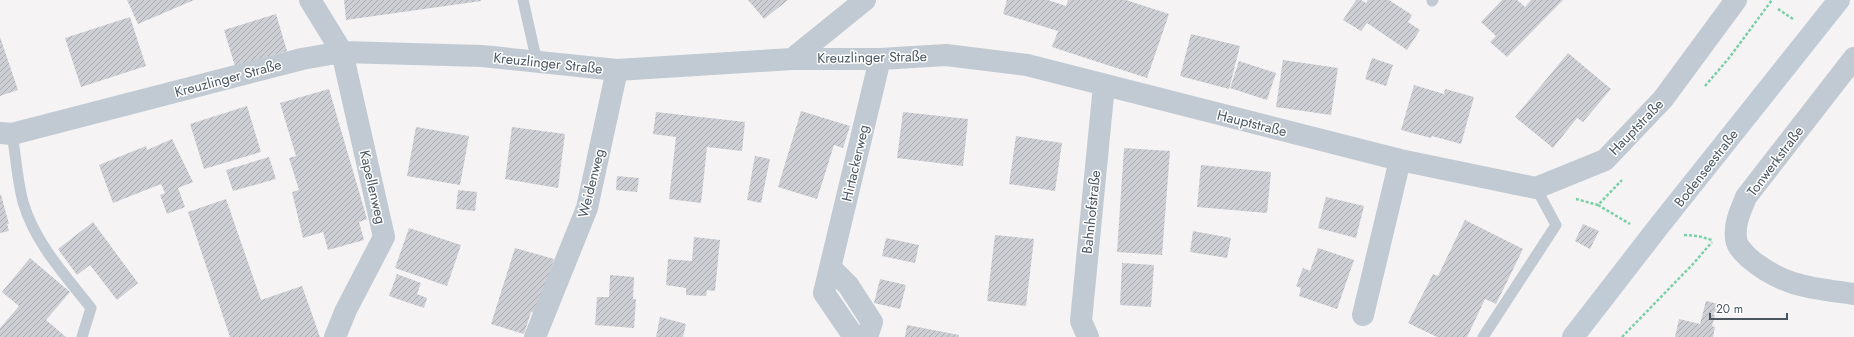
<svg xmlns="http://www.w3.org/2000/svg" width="1854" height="337" font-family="Jost,sans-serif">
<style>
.building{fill:url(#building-hatch)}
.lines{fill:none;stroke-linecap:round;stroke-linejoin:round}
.path{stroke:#7ad0a6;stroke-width:2.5;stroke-dasharray:3 2;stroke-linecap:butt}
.lane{stroke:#c1cad2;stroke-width:11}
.street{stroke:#c1cad2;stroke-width:22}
.secondary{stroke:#c1cbd6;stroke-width:22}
.labels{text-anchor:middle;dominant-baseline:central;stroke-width:3;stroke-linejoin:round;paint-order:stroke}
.street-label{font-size:14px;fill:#4a5661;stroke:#fff}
</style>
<defs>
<pattern id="building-hatch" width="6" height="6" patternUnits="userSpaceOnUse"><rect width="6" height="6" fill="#cdcfd5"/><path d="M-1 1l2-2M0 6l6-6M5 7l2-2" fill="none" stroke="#a8abb0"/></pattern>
</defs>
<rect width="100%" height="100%" fill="#f5f3f3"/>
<path class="building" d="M127,0H194L138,24Z
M344,0H481V1L346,20Z
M748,0H788L764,19Z
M1007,0H1048L1066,6L1068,0H1126L1169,14L1147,78L1052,47L1058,31L1003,14Z
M1356,0H1361L1366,3L1368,0H1389L1412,15L1408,22L1420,30L1407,50L1367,23L1361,31L1343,20Z
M1502,0H1517L1525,7L1531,0H1563L1507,57L1490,42L1496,36L1481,22Z
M276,14L287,51L235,66L224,30Z
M130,17L146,66L81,87L65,38Z
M1191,34L1240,46L1229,89L1180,76Z
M0,37L18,90L0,96Z
M1568,53L1611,89L1583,122L1577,118L1553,148L1515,117Z
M1372,58L1393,65L1386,86L1365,79Z
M1283,60L1338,68L1331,115L1276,107Z
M1239,61L1276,73L1267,100L1230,88Z
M1414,85L1444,94L1445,89L1474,97L1461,144L1432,136L1431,138L1401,130Z
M329,89L367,219L359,222L364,240L328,250L323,232L303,238L292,192L299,190L289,158L296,156L280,103Z
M247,106L261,152L204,169L190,124Z
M801,111L850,126L843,148L834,145L817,199L778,187Z
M656,112L745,122L742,151L707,147L701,203L669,199L676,137L653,134Z
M903,112L968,119L963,166L897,158Z
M416,127L469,136L460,185L407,176Z
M512,127L565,134L558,188L505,179Z
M1016,136L1062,143L1055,191L1009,184Z
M172,139L193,182L178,188L185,207L167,214L160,195L165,193L161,184L113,203L99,165L146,146L147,150Z
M1124,148L1170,151L1162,255L1117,252Z
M755,156L770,159L761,203L747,200Z
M269,157L276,179L233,191L226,170Z
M1201,165L1271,172L1267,213L1197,207Z
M617,176L639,178L637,192L616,190Z
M458,190L477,192L475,211L456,209Z
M0,195H1L9,224H7L9,231L0,233Z
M1326,197L1364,206L1356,238L1318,228Z
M226,199L261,300L302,286L320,337H230L188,212Z
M1465,220L1523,249L1496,304L1485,299L1467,337H1437L1408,323L1433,274L1438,276Z
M93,222L138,283L117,300L90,265L77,275L58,249Z
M1583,224L1599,231L1590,249L1575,241Z
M409,228L461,245L447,286L395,268Z
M1193,231L1231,238L1227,258L1190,252Z
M995,235L1034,239L1026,306L987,301Z
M694,237L720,240L715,291L707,290L706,296L686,295V288L666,285L668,259L692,261Z
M886,238L919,245L915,263L882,256Z
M515,248L554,259L537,314L531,312L524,334L491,324Z
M1318,248L1354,260L1337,309L1299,296L1301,288L1296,286L1303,268L1310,271Z
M30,258L70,292L46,320L66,337H0V328L19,306L2,292Z
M1122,263L1154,265L1151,307L1120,305Z
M397,274L421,283L417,294L427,298L424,308L389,296Z
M610,275L634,277L633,299H636L634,328L595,325L597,297H609Z
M880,279L906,285L900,309L874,303Z
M1706,301L1718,304L1712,326L1715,327L1713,337H1675L1679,319L1700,324Z
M660,317L686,324L683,337H656Z
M907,325L959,335V337H905Z"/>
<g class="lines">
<path class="path" d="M1778,9L1793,19
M1705,86L1729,58L1772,0
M1576,199L1598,205L1622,180
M1598,205L1630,224
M1684,235L1698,236L1712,240
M1622,337L1693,264L1712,242"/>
<path class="lane" d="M523,0L537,62
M1432,1L1433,0
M12,134C16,156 17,180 23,202C35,243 65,275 91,308L82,337
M1483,337L1556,225L1536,188"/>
<path class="street" d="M310,0L342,52L384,237L346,310L335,337
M1854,58L1746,197C1741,210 1734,223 1736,238C1736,246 1744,253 1749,258C1783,287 1812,288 1854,294
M792,59L865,0
M0,133L12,134L302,59L342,52L482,56L617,70L792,59H880L946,55L1027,65L1400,160L1536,188L1605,160L1663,99L1736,0
M831,268L848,285L872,322L867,337
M1363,315L1400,160
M535,337L587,208L617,70
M854,337L824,293L880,59
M1088,337L1081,321L1104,85"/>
<path class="secondary" d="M1573,337L1659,226L1839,0"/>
</g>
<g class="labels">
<g class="street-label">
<text transform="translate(872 57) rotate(-1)">Kreuzlinger Straße</text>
<text transform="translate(548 63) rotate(6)">Kreuzlinger Straße</text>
<text transform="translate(228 78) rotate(-15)">Kreuzlinger Straße</text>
<text transform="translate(1252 123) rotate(14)">Hauptstraße</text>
<text transform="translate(1636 127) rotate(-46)">Hauptstraße</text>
<text transform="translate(1775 161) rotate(-53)">Tonwerkstraße</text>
<text transform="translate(855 163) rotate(-77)">Hirtackerweg</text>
<text transform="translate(1706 168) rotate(-52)">Bodenseestraße</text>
<text transform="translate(591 183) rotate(-76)">Weidenweg</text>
<text transform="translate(373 187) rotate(77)">Kapellenweg</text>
<text transform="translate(1091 212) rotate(-84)">Bahnhofstraße</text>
</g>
</g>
<path d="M1710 313v6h77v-6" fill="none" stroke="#4a5661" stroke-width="2"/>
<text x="1716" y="313" font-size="12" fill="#4a5661" stroke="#ffffff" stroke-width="3" paint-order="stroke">20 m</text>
</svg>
